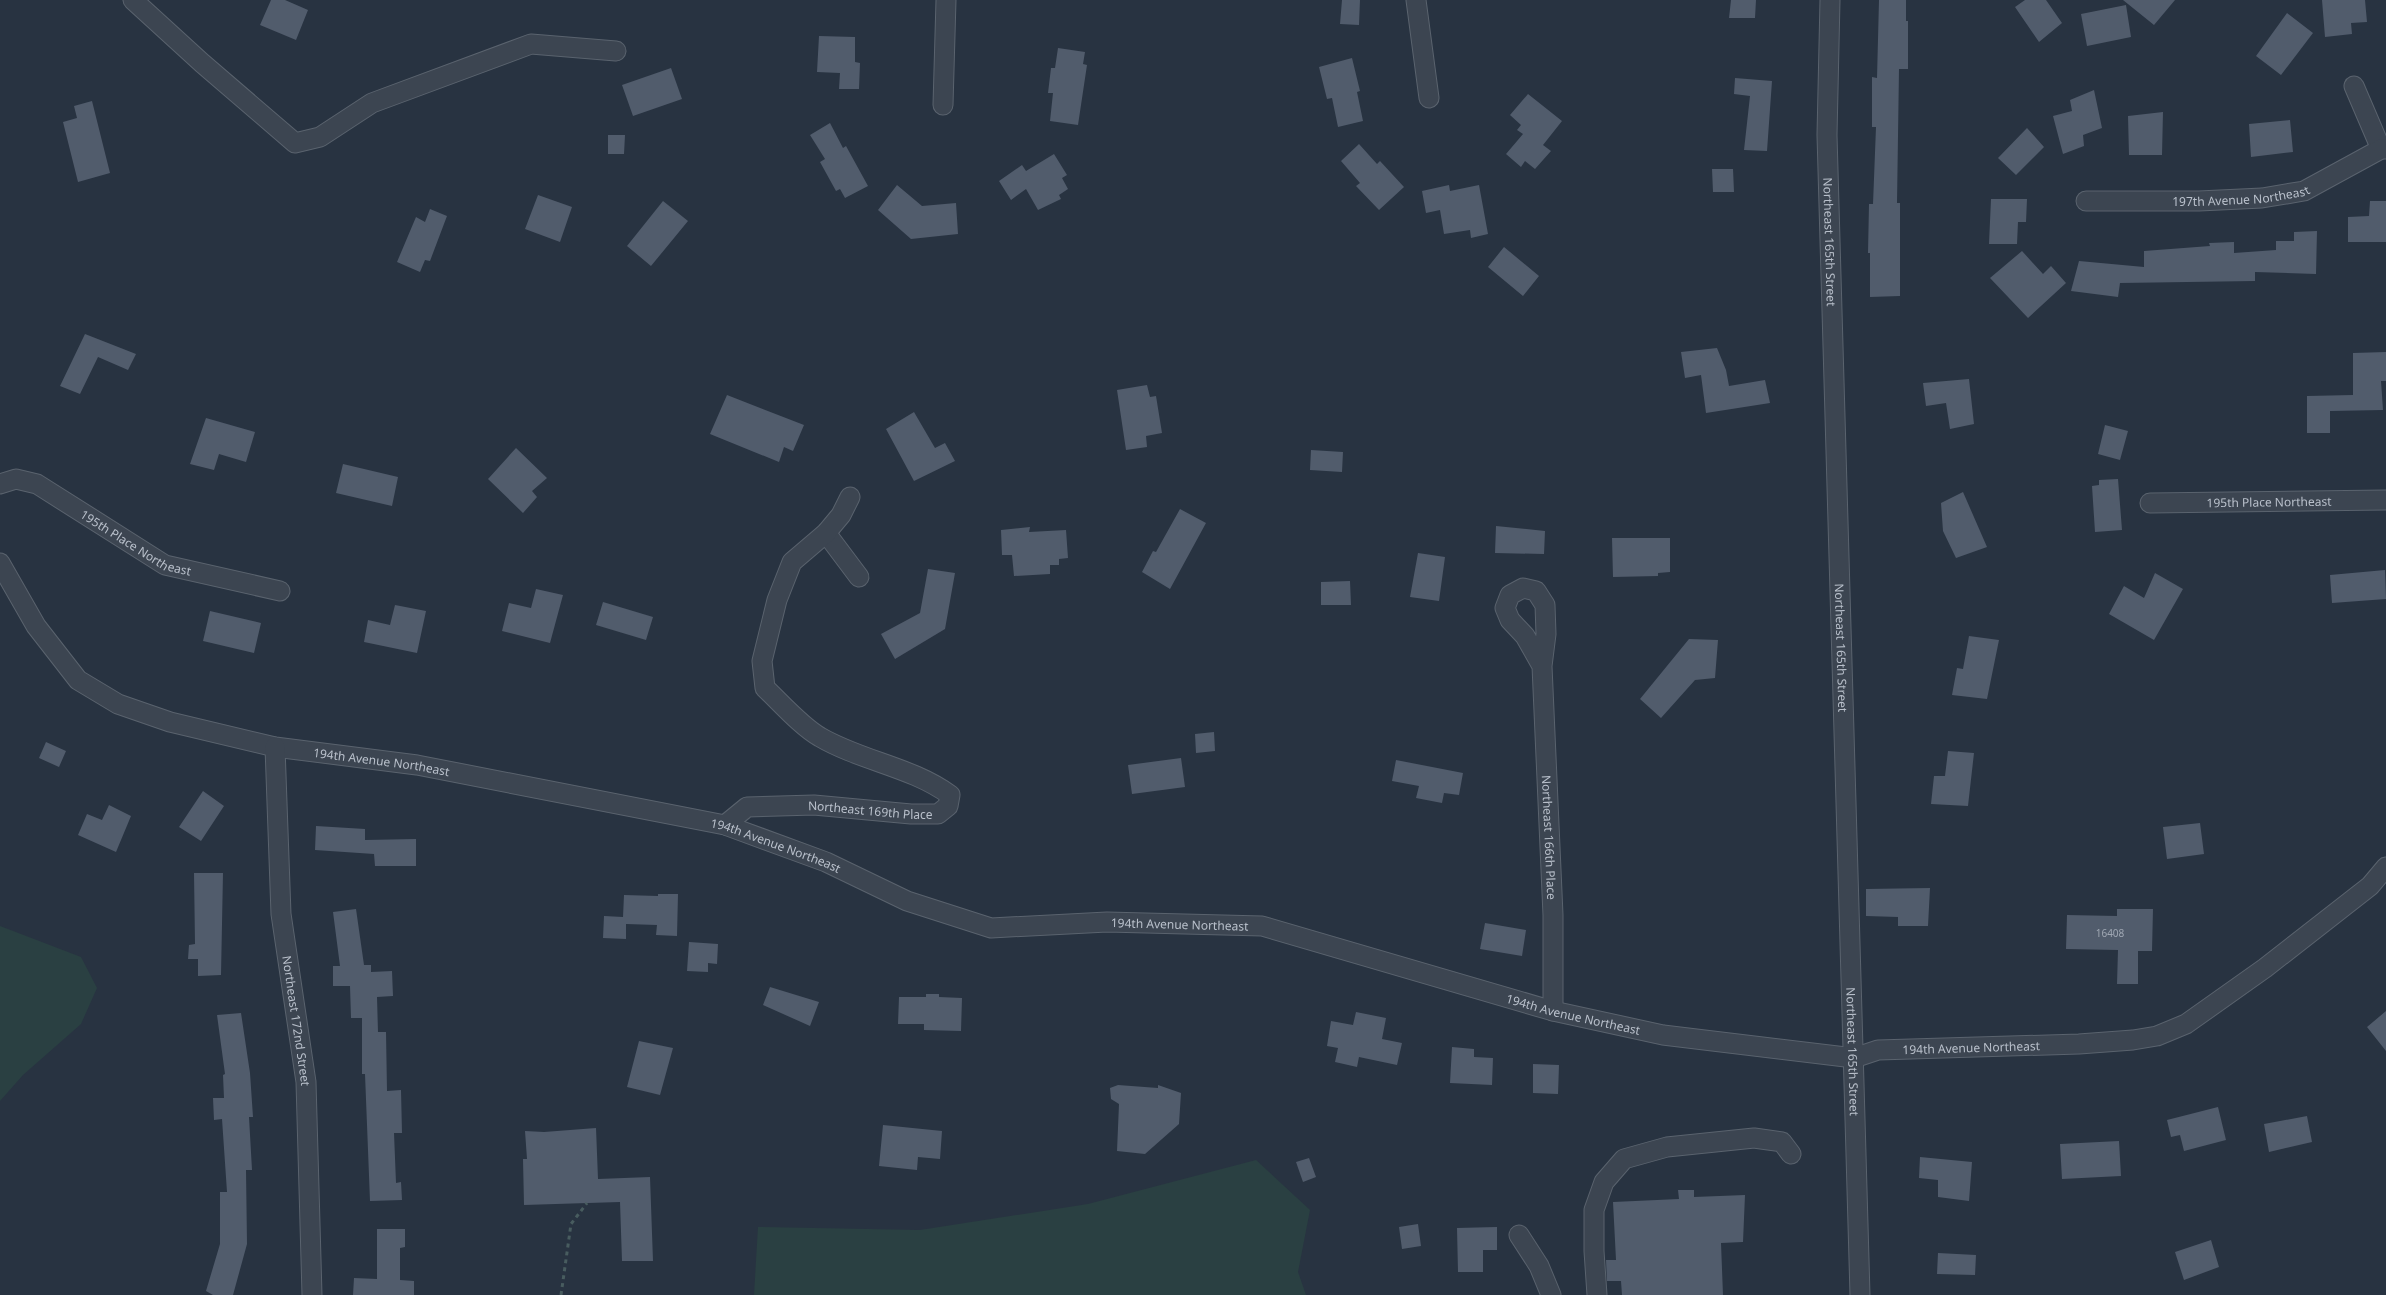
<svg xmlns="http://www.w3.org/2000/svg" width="2386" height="1295" font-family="'Noto Sans',sans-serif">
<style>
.green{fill:#2a4042}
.building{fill:#515c6c}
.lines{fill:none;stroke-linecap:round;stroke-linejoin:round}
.minor-casing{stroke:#5a636e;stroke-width:21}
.path{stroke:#485c5f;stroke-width:3;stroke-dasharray:4 4;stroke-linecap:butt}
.minor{stroke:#3c4551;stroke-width:19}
.labels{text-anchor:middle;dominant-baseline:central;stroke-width:4;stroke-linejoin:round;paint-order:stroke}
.number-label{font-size:10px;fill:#9fa7b3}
.street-label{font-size:12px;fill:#b9c0cb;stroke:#212a37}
</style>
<rect width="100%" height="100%" fill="#283341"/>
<path class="green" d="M0,926L81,957L97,988L81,1024L23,1075L0,1101Z
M1256,1160L1310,1210L1298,1272L1306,1295H754L758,1227L920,1230L1088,1204Z"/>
<path class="building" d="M271,0H285L308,10L296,40L260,25Z
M1342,0H1360L1359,25L1340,24Z
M1731,0H1756L1755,18H1729Z
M1879,0H1906V21H1908V69H1899L1897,203H1900V296L1870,297V253H1868L1869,204H1873L1876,127H1872V77L1877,78Z
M2025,0H2046L2062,23L2039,42L2015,7Z
M2123,0H2175L2154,25Z
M2322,0H2365L2367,22L2351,23L2352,34L2325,37Z
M2126,5L2131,37L2087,46L2081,14Z
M2287,13L2313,33L2281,75L2256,56Z
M819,36L855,37V62L860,63L859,89H839L840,73L817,72Z
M1058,48L1085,52L1083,64L1087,65L1078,125L1050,121L1053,93H1048L1051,68H1055Z
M1352,58L1360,91L1357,92L1363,121L1338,127L1332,98L1327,99L1319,67Z
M671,68L682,99L633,116L622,85Z
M1735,78L1772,81L1767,151L1744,150L1750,96L1734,94Z
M2094,90L2102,128L2083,135L2084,146L2063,154L2053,116L2072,111L2070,100Z
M1528,94L1562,121L1543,145L1551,151L1535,169L1525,161L1521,167L1506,154L1523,134L1517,130L1521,125L1510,115Z
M92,101L110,173L78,182L63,122L77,118L74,106Z
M2163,112L2162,155H2129L2128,116Z
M2290,120L2293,152L2251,157L2249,124Z
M830,123L843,148L846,146L868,186L845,198L840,189L836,191L820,162L825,159L810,135Z
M2027,128L2044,147L2016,175L1998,158Z
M608,135H625L624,154H608Z
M1359,144L1377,164L1380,161L1404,187L1379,210L1356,186L1360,183L1341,161Z
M1054,154L1067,175L1062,178L1068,189L1059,195L1061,199L1038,210L1026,189L1011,200L999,181L1022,165L1026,171Z
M1712,169H1733L1734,192H1713Z
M897,185L922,206L956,203L958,234L911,239L878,210Z
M1449,185L1450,191L1479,185L1488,234L1471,238L1470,230L1444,234L1440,210L1426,213L1422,191Z
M538,195L572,207L560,242L525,229Z
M1991,199H2027L2026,222H2018L2017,244H1989Z
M663,201L688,221L651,266L627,246Z
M2370,201H2386V242H2348V217L2369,216Z
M430,209L447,216L430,261L425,260L420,272L397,262L416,217L425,222Z
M2317,231L2316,274L2255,272V281L2120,283L2118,297L2071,291L2079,261L2144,267V251L2210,246L2209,243L2234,242V253L2276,250V241H2294V232Z
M1504,247L1539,276L1523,296L1488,267Z
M2022,251L2043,274L2051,266L2066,283L2028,318L1990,278Z
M85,334L136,354L128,370L98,357L80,394L60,386Z
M1717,348L1726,370L1729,386L1765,380L1770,403L1706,413L1701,375L1685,378L1681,352Z
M2386,352V381H2381L2383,410L2330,411V433H2307V396L2353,395V353Z
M1969,379L1974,424L1950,429L1946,403L1926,406L1923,383Z
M1147,385L1150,397L1156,396L1162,433L1146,436L1147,447L1126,450L1117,390Z
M727,395L804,425L793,451L784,447L779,462L710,434Z
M914,412L935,448L945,443L955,461L914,481L886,429Z
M206,418L255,432L246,462L219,454L214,470L190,464Z
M2105,425L2128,431L2120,460L2098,454Z
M516,448L547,478L532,491L537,497L523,513L488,479Z
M1311,450L1343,452L1342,472L1310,470Z
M343,464L398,477L392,506L336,493Z
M2118,479L2122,530L2095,532L2092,486L2099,485V480Z
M1963,492L1987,547L1956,558L1943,531L1941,503Z
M1180,509L1206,523L1170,589L1142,572L1153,551L1156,552Z
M1496,526L1545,531L1544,554L1495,553Z
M1030,527L1029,532L1066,530L1068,558L1059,559V565H1050V574L1014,576L1012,555H1002L1001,530Z
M1612,538H1670V572L1658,573V576L1613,577Z
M1418,553L1445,557L1439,601L1410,597Z
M928,569L955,573L945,629L895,659L881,634L920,613Z
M2385,570L2386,599L2332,603L2330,575Z
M2155,573L2183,589L2154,640L2109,614L2124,586L2144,598Z
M1350,581L1351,605H1321V582Z
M536,589L563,595L550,643L502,631L509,603L531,608Z
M603,602L653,617L646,640L596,625Z
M395,605L426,611L417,653L364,642L368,620L390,625Z
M210,611L261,623L254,653L203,641Z
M1969,636L1999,640L1987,699L1952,695L1957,668L1963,669Z
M1689,639L1718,640L1715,678L1695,680L1661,718L1640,699Z
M1214,732L1215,751L1196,753L1195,734Z
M46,742L66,751L59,767L39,758Z
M1948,751L1974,753L1968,806L1931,804L1934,776H1945Z
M1181,758L1185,787L1132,794L1128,765Z
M1396,760L1463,773L1459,795L1444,793L1442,803L1416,798L1419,786L1392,781Z
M203,791L224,806L201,841L179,827Z
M109,805L131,816L116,852L78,835L87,814L102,820Z
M2200,823L2204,854L2167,859L2163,827Z
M316,826L365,829V840L416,839V866H375L374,854L315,850Z
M194,873H223L221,975L198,976V959H188L189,945L195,944Z
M1930,888L1928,926H1898V917L1866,916V889Z
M658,894H678L677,936L656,935L657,925L626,924V939L603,938L604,916L623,917L624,895L658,896Z
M356,909L364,965H371V972L392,971L393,996L377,997L378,1032H386L387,1091L401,1090L402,1133H394L396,1183L401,1182L402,1200L370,1201L365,1074H362V1018H351L350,986H333V966H340L333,912Z
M2117,909H2153L2152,951H2138V984H2117L2118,950L2066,949L2067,915L2117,916Z
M1485,923L1526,930L1522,956L1480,949Z
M689,942L718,944L717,964L708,963V972L687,971Z
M770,987L819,1002L810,1026L763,1005Z
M926,994H939V997L962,998L961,1031L924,1030V1024H898L899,997H926Z
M2386,1011V1051L2367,1027Z
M1356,1012L1386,1018L1382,1039L1402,1043L1397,1065L1359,1057L1357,1067L1335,1062L1338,1048L1327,1046L1331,1021L1353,1025Z
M241,1013L250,1073L253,1117H249L252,1170H246L247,1244L233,1295H213L206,1291L220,1244V1192H227L222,1119L214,1120L213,1098H224L223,1075L225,1074L217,1015Z
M639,1041L673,1048L660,1095L627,1087Z
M1452,1047L1474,1049V1057L1493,1058L1492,1085L1450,1083Z
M1533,1064L1559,1065L1558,1094L1533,1093Z
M1118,1085L1158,1088V1085L1181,1093L1179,1124L1145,1154L1117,1151L1119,1104L1111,1099L1110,1088Z
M2218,1107L2226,1140L2184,1151L2180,1135L2171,1137L2167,1120Z
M2307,1116L2312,1142L2269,1152L2264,1124Z
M883,1125L942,1131L940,1159L918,1157L917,1170L879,1166Z
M596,1128L598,1179L650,1177L653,1261H622L620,1202L524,1205L523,1159H527L525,1131L544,1132Z
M2119,1141L2121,1176L2062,1179L2060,1144Z
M1920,1157L1972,1162L1969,1201L1938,1197V1180L1919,1178Z
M1309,1158L1316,1177L1303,1182L1296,1162Z
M1678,1190H1694V1197L1745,1195L1743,1242L1721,1243L1723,1295H1622L1621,1281H1607L1606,1260H1616L1613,1202L1679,1199Z
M1418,1224L1421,1246L1402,1249L1399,1227Z
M1497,1227V1250H1483V1272H1458L1457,1228Z
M377,1229H405V1247L400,1248V1280L414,1281V1295H353L354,1278L377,1279Z
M2211,1240L2219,1267L2184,1280L2175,1252Z
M1938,1253L1976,1255L1975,1275L1937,1274Z"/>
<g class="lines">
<g class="minor-casing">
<g id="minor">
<path d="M133,0L202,63L295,143L320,137L372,103L531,44L616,51"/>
<path d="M1416,0L1429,98"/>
<path id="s1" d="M1830,0L1827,135L1860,1295"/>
<path d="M2354,86L2381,149"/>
<path d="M943,105L946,0"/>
<path id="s2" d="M2086,201H2199L2262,198L2304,191L2381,149H2386"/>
<path id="s3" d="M0,484L16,479L37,484L165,565L280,591"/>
<path id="s4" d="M2150,503L2386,500"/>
<path d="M826,533L859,577"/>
<path id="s5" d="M0,563L36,626L78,680L118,704L170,722L275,747L417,765L725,825L826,862L907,901L991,928L1107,922L1262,926L1553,1011L1663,1035L1854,1058L1878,1050L2079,1044L2133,1040L2157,1036L2186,1024L2265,968L2370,886L2386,867"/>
<path id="s6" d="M1542,666L1525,636L1510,620L1505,608L1510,595L1523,588L1536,591L1545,605L1546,634L1542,666L1553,915V1011"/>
<path id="s7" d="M275,747L281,914L306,1082L312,1295"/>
<path id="s8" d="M725,825L747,807L814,805L911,814H938L948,806L950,795C912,767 861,761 820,737C802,727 780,702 765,688L762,661L777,600L792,562L826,533L841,515L850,497"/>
<path d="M1519,1235L1539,1266L1551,1295"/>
<path d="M1597,1295L1594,1251V1210L1604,1182L1624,1159L1667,1147L1754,1138L1782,1142L1791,1154"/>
</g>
</g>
<path class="path" d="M561,1295L571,1224L587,1203"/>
<use href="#minor" class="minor"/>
</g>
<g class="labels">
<g class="number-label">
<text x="2110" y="933">16408</text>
</g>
<g class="street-label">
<text stroke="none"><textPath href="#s2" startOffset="155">197th Avenue Northeast</textPath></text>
<text stroke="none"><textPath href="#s1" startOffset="242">Northeast 165th Street</textPath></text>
<text stroke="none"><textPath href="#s4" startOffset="119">195th Place Northeast</textPath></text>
<text stroke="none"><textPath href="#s3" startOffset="154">195th Place Northeast</textPath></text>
<text stroke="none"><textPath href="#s1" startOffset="648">Northeast 165th Street</textPath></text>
<text stroke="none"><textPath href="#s5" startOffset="458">194th Avenue Northeast</textPath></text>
<text stroke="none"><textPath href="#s8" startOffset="152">Northeast 169th Place</textPath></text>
<text stroke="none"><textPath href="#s6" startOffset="361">Northeast 166th Place</textPath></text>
<text stroke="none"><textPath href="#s5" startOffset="862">194th Avenue Northeast</textPath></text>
<text stroke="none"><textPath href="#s5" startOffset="1282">194th Avenue Northeast</textPath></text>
<text stroke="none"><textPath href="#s5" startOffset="1688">194th Avenue Northeast</textPath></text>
<text stroke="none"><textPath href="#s7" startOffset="275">Northeast 172nd Street</textPath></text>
<text stroke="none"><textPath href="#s5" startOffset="2091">194th Avenue Northeast</textPath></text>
<text stroke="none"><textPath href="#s1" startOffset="1052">Northeast 165th Street</textPath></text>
</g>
</g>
</svg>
